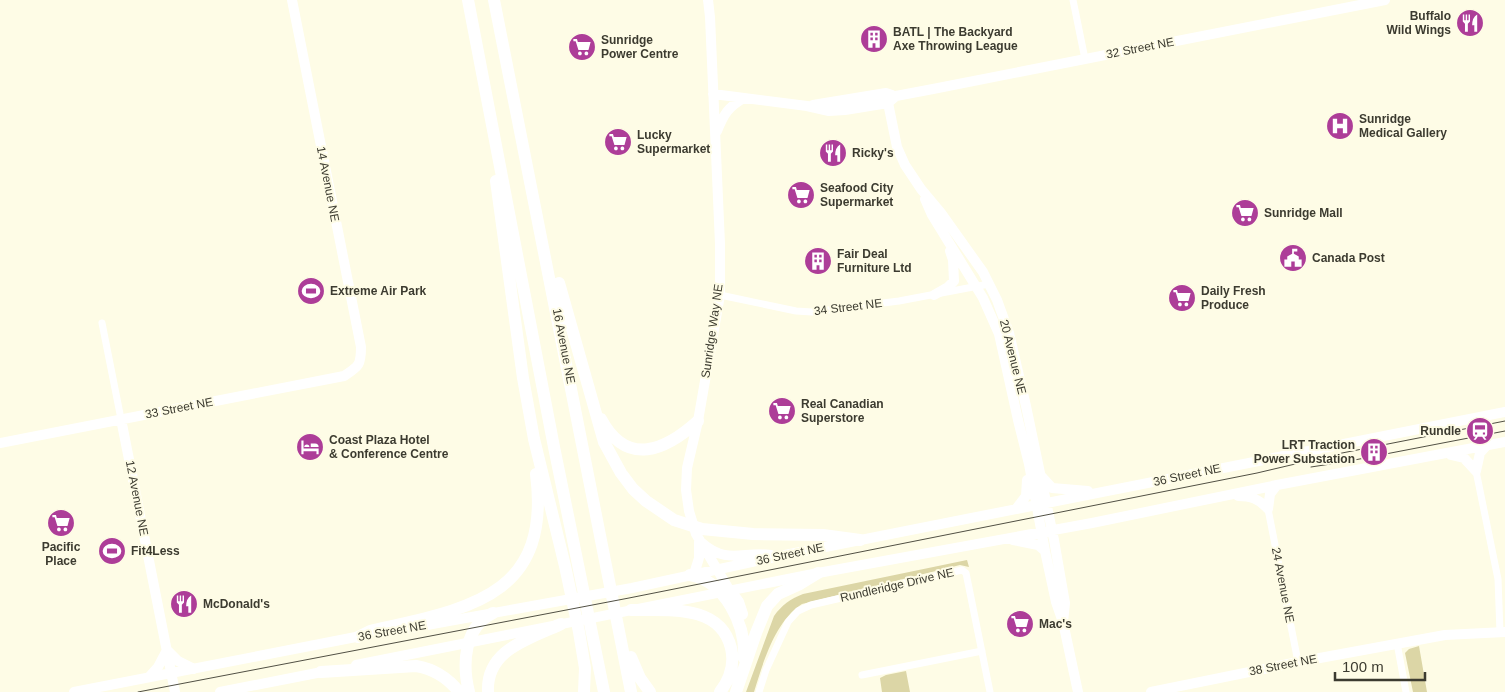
<svg xmlns="http://www.w3.org/2000/svg" width="1505" height="692" font-family="Helvetica,sans-serif">
<style>
.green{fill:#dcd6a6}
.lines{fill:none;stroke-linecap:round;stroke-linejoin:round}
.street{stroke:#fff;stroke-width:7}
.secondary{stroke:#fff;stroke-width:10}
.highway{stroke:#fff;stroke-width:12}
.tram{stroke:#515044;stroke-width:1}
.labels{text-anchor:middle;dominant-baseline:central;stroke-width:4;stroke-linejoin:round;paint-order:stroke}
.poi-label{font-size:12px;font-weight:bold;fill:#3c3b30;stroke:#fefce6;text-anchor:start}
.street-label{font-size:12px;fill:#3c3b30;stroke:#fefce6}
</style>
<rect width="100%" height="100%" fill="#fefce6"/>
<path class="green" d="M967,560L969,567L960,565L802,604C775,621 763,663 754,692H746L774,616C782,605 790,599 803,594Z
M1419,646L1427,692H1413L1405,653L1409,649Z
M906,671L910,692H882L880,678L886,675Z"/>
<g class="lines">
<path class="street" d="M1073,0L1085,59
M720,295L796,311L812,312L899,301L989,284
M102,323L121,419
M1476,471L1498,579L1500,632
M1268,509L1298,662
M1397,643L1406,692
M862,675L982,651
M759,692L766,670L788,622L798,611L811,605L962,570L966,573L990,692"/>
<path class="secondary" d="M708,0L710,17L720,244V295L698,421L687,468L686,490L689,511L696,534L730,591
M886,93L897,147L905,165L921,189L941,213L983,272L997,300L1009,333L1026,406L1054,540L1065,603L1063,622
M713,94L807,106L829,111L845,110L888,103L896,96L933,89L1385,0
M813,105L886,93L892,95
M717,131C724,114 728,107 744,98
M925,199L932,215L983,298L999,334L1018,420L1029,464L1045,551L1056,602L1063,622L1078,692
M934,295L948,287L954,281L953,260L950,251
M121,419L175,692
M0,443L344,376C359,366 361,365 361,347L292,0
M1451,455L1464,458L1476,471
M1476,471L1480,453L1487,445
M1041,476L1052,488L1088,491
M1238,496C1251,496 1259,499 1268,509
M1016,509L1026,496L1027,480
M1268,509L1270,494L1277,485
M1013,540L1038,545L1045,551
M702,543C727,565 743,551 771,555
M694,574L699,558V542
M405,629L632,588L780,556L1505,412
M167,650L178,661L194,669
M356,665L818,573L1092,523L1277,485L1505,442
M149,677L158,667L167,650
M74,692L366,635
M220,692L327,671
M1151,692L1298,662L1445,635L1505,632"/>
<path class="highway" d="M468,0L554,447L604,692
M494,0L631,692
M496,181L523,378L534,439L565,566L579,632L585,668L584,692
M559,283L604,442L621,473L633,489L646,501L674,520L702,529L753,534L823,535L860,540
M601,419C627,468 666,450 698,421
M690,575C725,581 746,625 744,658
M730,591L738,602L742,614
M631,610C667,611 720,603 731,648C735,665 730,679 720,692
M358,637L370,631C465,609 552,599 536,474
M631,657L640,678L650,692
M321,672L416,666C434,669 448,678 459,692
M469,692C462,664 464,627 493,613
M488,692C486,649 530,639 561,624
M736,692L756,633L767,606L778,594L800,584L818,573"/>
<path class="tram" d="M1311,467L1344,462L1505,431
M138,692L629,598L1257,473L1342,453L1505,421"/>
</g>
<defs>
<g id="restaurant-disc" transform="scale(1.4375)"><circle r="9.5" fill="#ad3d98" stroke="#fefce6"/><path d="M-5-6h1v4h1v-4h1v4h1v-4h1v5L-1.5 .5V6h-2V.5L-5-1ZM5-6V6H3V1.5H1.5Q1.5-4 5-6Z" fill="#fff"/></g>
<g id="building-disc" transform="scale(1.4375)"><circle r="9.5" fill="#ad3d98" stroke="#fefce6"/><path d="M-4-6H4V6H1V3H-1V6H-4ZM-2.5-4.3h1.7v1.8h-1.7ZM.8-4.3h1.7v1.8H.8ZM-2.5-1h1.7V.8h-1.7ZM.8-1h1.7V.8H.8Z" fill="#fff"/></g>
<g id="supermarket-disc" transform="scale(1.4375)"><circle r="9.5" fill="#ad3d98" stroke="#fefce6"/><path d="M-6-5.5h2.5l.6 2H6L4.5 2H-2.5L-4.4-4H-6ZM-1.5 3.2a1.3 1.3 0 1 0 .1 0ZM3 3.2a1.3 1.3 0 1 0 .1 0Z" fill="#fff"/></g>
<g id="hospital-disc" transform="scale(1.4375)"><circle r="9.5" fill="#ad3d98" stroke="#fefce6"/><path d="M-5-5h3v3.5h4V-5h3V5h-3V1.5h-4V5h-3Z" fill="#fff"/></g>
<g id="civic-disc" transform="scale(1.4375)"><circle r="9.5" fill="#ad3d98" stroke="#fefce6"/><path d="M-.6-6.5H3V-4.5H.6V-3L4-1V1h2V6H-6V1h2V-1L-.6-3ZM-1.2 2.5V6h2.4V2.5Z" fill="#fff"/></g>
<g id="stadium-disc" transform="scale(1.4375)"><circle r="9.5" fill="#ad3d98" stroke="#fefce6"/><path d="M0-5a6.5 5 0 1 0 0 10a6.5 5 0 1 0 0-10ZM-3.5-1.8h7v3.6h-7Z" fill="#fff"/></g>
<g id="station-disc" transform="scale(1.4375)"><circle r="9.5" fill="#ad3d98" stroke="#fefce6"/><path d="M-3-6H3Q5-6 5-4V2Q5 4 3 4L4.5 6H3L1.5 4h-3L-3 6H-4.5L-3 4Q-5 4-5 2V-4Q-5-6-3-6ZM-3.5-4v3h7v-3ZM-3.5 1v1.5H-2V1ZM2 1v1.5H3.5V1Z" fill="#fff"/></g>
<g id="hotel-disc" transform="scale(1.4375)"><circle r="9.5" fill="#ad3d98" stroke="#fefce6"/><path d="M-6-4.5h1.5V1H6V5H4.5V3h-9V5H-6ZM-4 0a1.8 1.8 0 1 1 3.6 0ZM.5 0V-2.5h3Q6-2.5 6 0Z" fill="#fff"/></g>
</defs>
<g fill-rule="evenodd">
<use href="#restaurant-disc" x="1470" y="23"/>
<use href="#building-disc" x="874" y="39"/>
<use href="#supermarket-disc" x="582" y="47"/>
<use href="#hospital-disc" x="1340" y="126"/>
<use href="#supermarket-disc" x="618" y="142"/>
<use href="#restaurant-disc" x="833" y="153"/>
<use href="#supermarket-disc" x="801" y="195"/>
<use href="#supermarket-disc" x="1245" y="213"/>
<use href="#civic-disc" x="1293" y="258"/>
<use href="#building-disc" x="818" y="261"/>
<use href="#stadium-disc" x="311" y="291"/>
<use href="#supermarket-disc" x="1182" y="298"/>
<use href="#supermarket-disc" x="782" y="411"/>
<use href="#station-disc" x="1480" y="431"/>
<use href="#hotel-disc" x="310" y="447"/>
<use href="#building-disc" x="1374" y="452"/>
<use href="#supermarket-disc" x="61" y="523"/>
<use href="#stadium-disc" x="112" y="551"/>
<use href="#restaurant-disc" x="184" y="604"/>
<use href="#supermarket-disc" x="1020" y="624"/>
</g>
<g class="labels">
<g class="poi-label">
<text x="1451" y="16" text-anchor="end">Buffalo<tspan x="1451" dy="14">Wild Wings</tspan></text>
<text x="893" y="32">BATL | The Backyard<tspan x="893" dy="14">Axe Throwing League</tspan></text>
<text x="601" y="40">Sunridge<tspan x="601" dy="14">Power Centre</tspan></text>
<text x="1359" y="119">Sunridge<tspan x="1359" dy="14">Medical Gallery</tspan></text>
<text x="637" y="135">Lucky<tspan x="637" dy="14">Supermarket</tspan></text>
<text x="852" y="153">Ricky's</text>
<text x="820" y="188">Seafood City<tspan x="820" dy="14">Supermarket</tspan></text>
<text x="1264" y="213">Sunridge Mall</text>
<text x="837" y="254">Fair Deal<tspan x="837" dy="14">Furniture Ltd</tspan></text>
<text x="1312" y="258">Canada Post</text>
<text x="330" y="291">Extreme Air Park</text>
<text x="1201" y="291">Daily Fresh<tspan x="1201" dy="14">Produce</tspan></text>
<text x="801" y="404">Real Canadian<tspan x="801" dy="14">Superstore</tspan></text>
<text x="1461" y="431" text-anchor="end">Rundle</text>
<text x="329" y="440">Coast Plaza Hotel<tspan x="329" dy="14">&amp; Conference Centre</tspan></text>
<text x="1355" y="445" text-anchor="end">LRT Traction<tspan x="1355" dy="14">Power Substation</tspan></text>
<text x="61" y="547" text-anchor="middle">Pacific<tspan x="61" dy="14">Place</tspan></text>
<text x="131" y="551">Fit4Less</text>
<text x="203" y="604">McDonald's</text>
<text x="1039" y="624">Mac's</text>
</g>
<g class="street-label">
<text transform="translate(1140 48) rotate(-11)">32 Street NE</text>
<text transform="translate(328 184) rotate(79)">14 Avenue NE</text>
<text transform="translate(848 307) rotate(-7)">34 Street NE</text>
<text transform="translate(712 331) rotate(-82)">Sunridge Way NE</text>
<text transform="translate(564 346) rotate(79)">16 Avenue NE</text>
<text transform="translate(1013 357) rotate(76)">20 Avenue NE</text>
<text transform="translate(179 408) rotate(-11)">33 Street NE</text>
<text transform="translate(1187 475) rotate(-12)">36 Street NE</text>
<text transform="translate(137 498) rotate(79)">12 Avenue NE</text>
<text transform="translate(790 554) rotate(-12)">36 Street NE</text>
<text transform="translate(897 585) rotate(-13)">Rundleridge Drive NE</text>
<text transform="translate(1283 585) rotate(79)">24 Avenue NE</text>
<text transform="translate(392 631) rotate(-10)">36 Street NE</text>
<text transform="translate(1283 665) rotate(-11)">38 Street NE</text>
</g>
</g>
<path d="M1335 672v8h90v-8" fill="none" stroke="#3c3b30" stroke-width="2.5"/>
<text x="1342" y="672" font-size="15" fill="#3c3b30" stroke="#fefce6" stroke-width="4" paint-order="stroke">100 m</text>
</svg>
